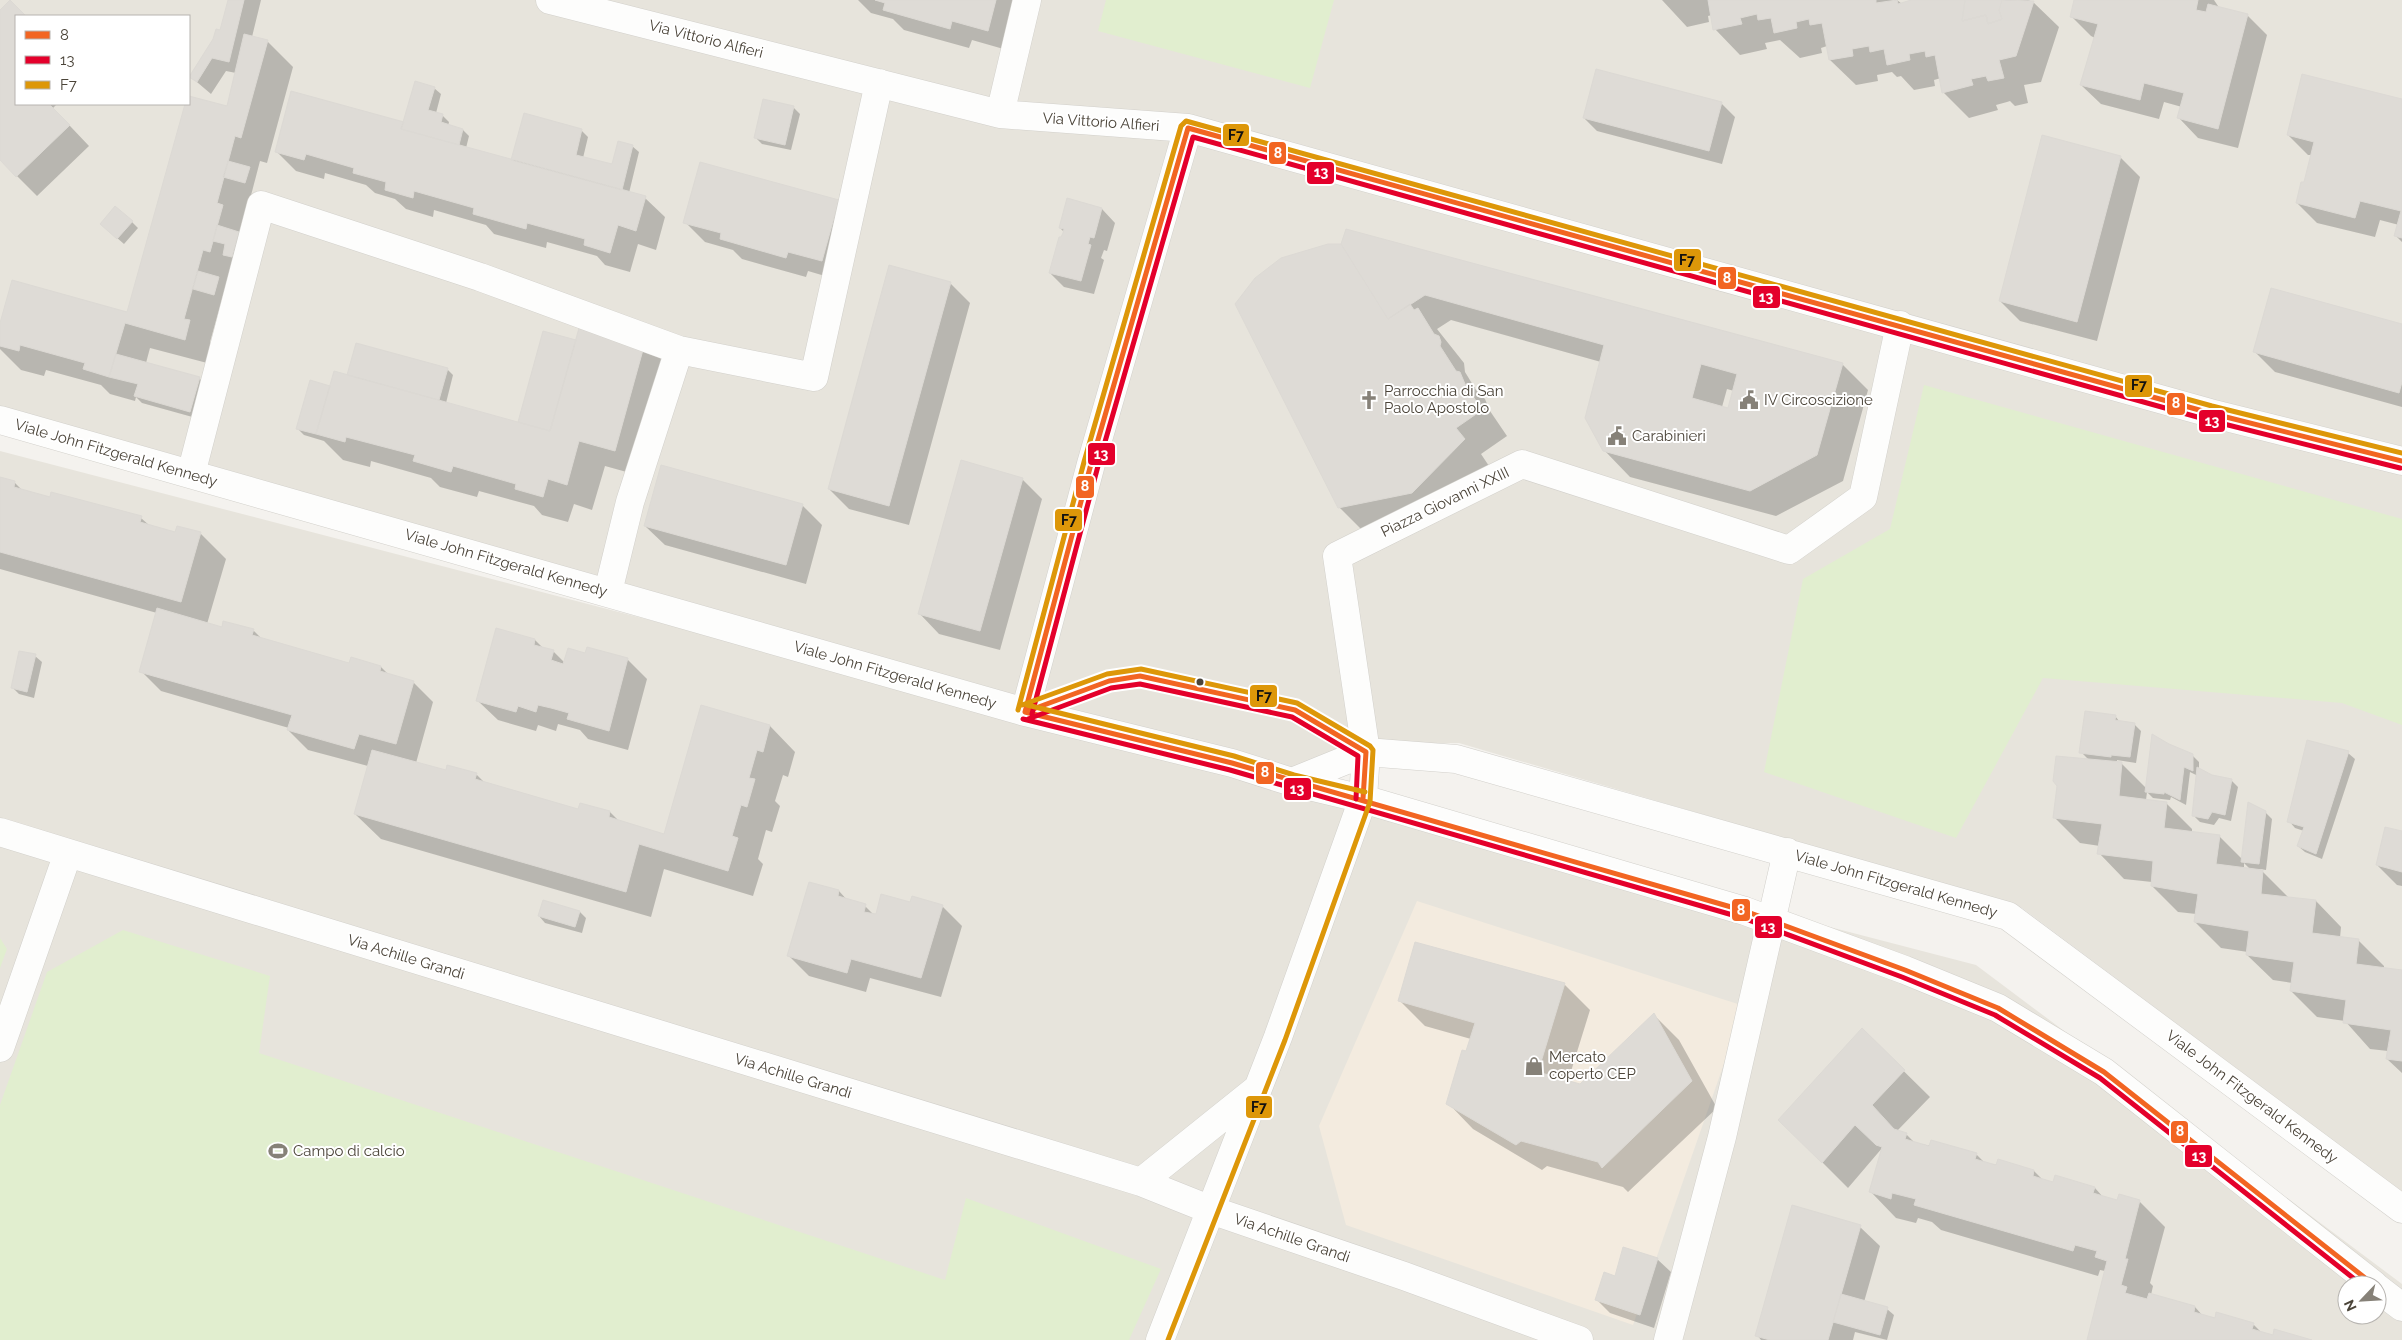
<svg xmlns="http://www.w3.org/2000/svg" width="2402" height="1340" font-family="Raleway,sans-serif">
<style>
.residential{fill:#e7e4dc;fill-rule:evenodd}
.commercial{fill:#f3ebdf}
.green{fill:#e1eecf}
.shadow{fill:#0003;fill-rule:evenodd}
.building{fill:#dedbd6;stroke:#dcd9d4;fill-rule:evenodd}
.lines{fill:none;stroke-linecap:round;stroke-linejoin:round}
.service-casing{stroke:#d2d0cb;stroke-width:21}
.minor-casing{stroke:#d2d0cb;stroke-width:29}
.service{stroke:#fdfdfc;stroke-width:19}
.minor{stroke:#fdfdfc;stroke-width:28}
.bus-1-casing{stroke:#fff;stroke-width:9}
.bus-2-casing{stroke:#fff;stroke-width:9}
.bus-3-casing{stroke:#fff;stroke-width:9}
.bus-1{stroke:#f26522;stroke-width:5}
.bus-2{stroke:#e4002b;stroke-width:5}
.bus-3{stroke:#dd9709;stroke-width:5}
.bus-dot{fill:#4b4439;stroke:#fff;stroke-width:2}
.labels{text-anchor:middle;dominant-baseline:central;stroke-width:4;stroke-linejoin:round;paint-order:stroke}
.street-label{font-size:15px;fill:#4b4439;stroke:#fff}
.poi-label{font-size:15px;fill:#4b4439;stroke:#fff;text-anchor:start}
.line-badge{stroke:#fff;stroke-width:2}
.badge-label{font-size:14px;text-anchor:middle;font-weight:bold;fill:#fff}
.pale-badge-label{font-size:14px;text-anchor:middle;font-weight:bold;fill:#111}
</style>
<rect width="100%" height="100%" fill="#f4f2ee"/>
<path class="residential" d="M0,0H2402V1192L2022,908L1459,743L1374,744L1291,773L0,416ZM16,16H189V104H16Z
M0,451L1976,965L2402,1284V1340H0ZM2347,1285H2377V1315H2347Z"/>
<path class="commercial" d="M1417,901L1744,1006L1633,1325L1346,1225L1319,1126Z"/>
<path class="green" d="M1106,0H1334L1310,88L1098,31Z
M1924,385L2402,519V725L2342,703L2043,678L1956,838L1764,772L1803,579L1890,529Z
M123,930L270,976L259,1053L945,1280L966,1198L1161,1269L1129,1340H0V1105L47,972Z
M0,938L7,949L0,968Z"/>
<path class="shadow" d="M229,0H261L252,37L267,41L293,67L267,163L260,161L243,226L235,276L229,275L210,342L215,347L211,364L150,348L146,363L199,378L206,385L196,418L142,403L136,397L135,401L110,394L101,385L46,370L44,376L21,370L0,349V328L128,313L186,104H189V97L228,108L236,73L226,71L211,94L191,77L221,32Z
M858,0H1021L1007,50L972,40L969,48L904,30L893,19L871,13Z
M1662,0H1897L1902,4L1912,0H2028L2033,2L2059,27L2041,82L2024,85L2028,103L2015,106L2010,101L2007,102L1996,105L1998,110L1969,118L1943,92L1941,78L1934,80L1935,86L1914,90L1901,76L1897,77L1892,72L1877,75L1878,81L1856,85L1830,60L1827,46L1821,48L1822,53L1800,58L1780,40L1765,43L1767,49L1740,55L1715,29L1712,15L1708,16L1709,22L1687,27Z
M2075,0H2214L2220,9L2247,15L2267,35L2238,148L2198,138L2179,118L2182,107L2164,102L2159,119L2101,104L2081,85L2095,38L2091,36L2071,16Z
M10,2L25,16H16V104H57L53,108L89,146L37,196L0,159V12Z
M434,88L441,94L436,113L442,115L449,122L448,126L463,130L469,136L466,148L512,161L581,130L588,137L583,158L613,166L632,146L639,152L629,193L645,198L665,217L656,250L638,244L630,272L605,265L597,256L547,242L546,248L494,234L486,225L434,210L433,217L406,209L395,199L375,193L366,185L325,173L324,179L296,171L276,151L404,124Z
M2402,101V242L2396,236L2399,225L2380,220L2375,237L2317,223L2297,203L2305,184L2312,155H2308L2288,135Z
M1721,103L1735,117L1722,164L1597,131L1584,118Z
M793,107L800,114L791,150L762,144L755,137Z
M2120,157L2140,177L2097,341L2020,321L2000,301Z
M838,202L858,222L842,281L808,271L806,277L742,259L733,250L705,242L685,222Z
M1102,209L1115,223L1107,251L1104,250L1101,258L1104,260L1094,294L1064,287L1050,273L1064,232L1060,228Z
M132,222L138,228L124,244L108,230Z
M1282,259L1842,364L1868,390L1843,481L1776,516L1630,477L1604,450L1601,362L1451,320L1437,329L1464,363L1465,372L1476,390L1485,399L1490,411L1507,436L1481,454L1489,466L1365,533L1339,507ZM1727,389L1734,391L1729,409L1722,407Z
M950,283L970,303L909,525L849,509L829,489Z
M2402,325V407L2275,372L2255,352Z
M645,340L671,365L641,476L605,466L592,510L574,504L568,522L542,515L534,506L479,491L477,497L440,487L431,478L371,461L370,467L343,460L324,441L304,435L297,428L330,387L352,377L447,369L453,375L446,403L523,425L520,421L577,341Z
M0,478L15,483L23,491L51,499L141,518L150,526L176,533H200L226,559L207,624L222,628L253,630L262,639L350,664L381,667L389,675L413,682L433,702L416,763L446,772L476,774L485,783L579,810L610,812L619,821L664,836L702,707L770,726L795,752L788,777L783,775L775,801L780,806L772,832L766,830L758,859L763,864L753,896L664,869L651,917L381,839L355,814L368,766L308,750L288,730L289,728L161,691L141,671L157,613L0,569Z
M1022,479L1042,499L1000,650L939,634L920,614Z
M802,505L822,525L806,584L665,545L645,526Z
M535,640L543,648L553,651L565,663L627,659L647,679L628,750L588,739L580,730L558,724L556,731L538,725L536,731L498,720L478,701Z
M35,656L42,662L34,698L19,694L13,688Z
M2115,716L2120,722L2134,724L2141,731L2136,763L2117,760V763H2121L2147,789L2169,745L2192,755L2199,762V770L2218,778L2231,780L2238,787L2231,821L2219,818L2214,825L2200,822L2194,816L2198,776L2190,772L2186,805L2171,797L2170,800L2153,798L2147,792L2146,800L2166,803L2192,829V833L2219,836L2243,860L2265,812L2272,819L2266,870L2260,869L2289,898L2316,901L2341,927L2340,938L2358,940L2384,966V969L2402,971V1073L2387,1059L2388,1051L2370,1049L2345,1021L2317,1017L2291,991L2292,983L2273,980L2247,955L2248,952L2221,948L2195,922L2196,914L2178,912L2152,886V882L2124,879L2099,853L2100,846L2080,843L2054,817L2058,785L2089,760L2081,752ZM2244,863L2251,870L2244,869Z
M2348,753L2355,759L2322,859L2305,852L2298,846L2304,831L2295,828L2289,821Z
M2402,832V886L2397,885L2377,865Z
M839,891L848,901L865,906L876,917L911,904L942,906L962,926L941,997L870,978L866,992L809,976L789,956Z
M580,912L586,918L582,933L545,923L539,916Z
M1564,984L1590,1010L1568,1081L1581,1085L1654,1015L1679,1040L1717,1108L1628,1192L1623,1187L1547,1166L1542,1170L1473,1129L1448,1103L1471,1039L1425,1026L1399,1000Z
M1862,1030L1930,1097L1897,1131L1906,1134L1915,1143L1976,1154L1985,1163L2034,1171L2043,1180L2054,1183L2056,1177L2095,1188L2103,1197L2118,1201H2139L2165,1227L2150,1283L2153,1286L2151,1295L2195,1307L2203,1316L2253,1324L2262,1333L2273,1336L2308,1340H2088L2105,1271L2100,1270L2098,1276L1941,1230L1932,1222L1918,1218L1916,1223L1896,1218L1871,1192L1883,1147L1848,1188L1780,1120Z
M1860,1227L1880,1246L1864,1302L1887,1309L1894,1315L1887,1340L1855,1332L1853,1340H1761L1757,1335Z
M1657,1259L1671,1272L1654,1328L1610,1313L1596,1299L1616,1277Z"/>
<path class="building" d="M10,0L26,16H16V104H49L70,125L16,177L0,160V10Z
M228,0H244L229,62L212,58L197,82L189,77L213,39L216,29L220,30Z
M875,0H996L988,31L952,21L950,29L883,10L885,3Z
M1708,0H1876V3L1897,0L1898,4L1911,0H1965L1962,21L1986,15L1988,24L2002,19L1999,10L2002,0L2034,1L2016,56L1999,60L2004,78L1988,81L1986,76L1971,79L1973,85L1942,93L1935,55L1926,57L1925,51L1909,54L1910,60L1887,65L1884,49L1870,52L1869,46L1852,49L1853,56L1829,60L1822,23L1810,25L1809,19L1796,22L1797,28L1774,33L1771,18L1758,20L1757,14L1740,18L1742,24L1713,30Z
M1965,0H2002L1999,10L2002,19L1988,24L1986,15L1962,21Z
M2074,0H2198L2196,10L2206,12L2208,4L2248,14L2218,129L2177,118L2184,93L2144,83L2140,100L2080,85L2098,24L2070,17Z
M244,34L268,40L241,138L235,136L217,203L223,205L210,252L203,250L184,319L190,320L185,340L125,323L109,377L83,369L85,363L20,345L19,351L0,346V323L12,280L127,312L185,104H189V96L227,106Z
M1596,69L1722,102L1709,151L1583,118Z
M2302,74L2402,99V238L2394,236L2401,211L2360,201L2355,218L2296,203L2301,182H2304L2314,142L2287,135Z
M415,81L435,87L428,110L443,114L441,122L463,129L459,145L401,129Z
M291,91L404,122L401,129L646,196L636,231L618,225L610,253L584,245L585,239L527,223L526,229L473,214L474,208L414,191L413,198L385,190L386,182L353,173L354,168L306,154L304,160L275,152Z
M763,99L794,106L785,145L754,138Z
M524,113L582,129L576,155L612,164L618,141L633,145L622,190L511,160Z
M2042,135L2121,156L2077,322L1999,301Z
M228,161L250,167L245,183L223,177Z
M700,162L839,200L822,261L788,252L786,258L720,239L721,233L683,223Z
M1067,198L1102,208L1094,238L1090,237L1088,244L1091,245L1081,281L1049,273L1059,237H1061L1063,233L1064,229L1059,228Z
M115,206L133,221L117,239L100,224Z
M217,225L239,232L232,257L223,255L225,244L213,241Z
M1346,229L1843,363L1817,455L1750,491L1603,451L1585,418L1604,345L1425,295L1388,319L1341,244ZM1701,364L1737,374L1728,408L1692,398Z
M1328,244H1341L1388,319L1410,304L1414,310L1418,308L1434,334L1439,336L1441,342L1440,346L1456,371L1460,372L1465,384L1482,410L1456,428L1465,439L1412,493L1338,508L1235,304L1255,278L1281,258Z
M889,265L951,282L889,506L828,489Z
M198,271L219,277L214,295L193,289Z
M2271,288L2402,324V382L2399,393L2253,352Z
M581,321L646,339L615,451L579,441L567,485L548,479L543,497L515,489L516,484L453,466L451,472L413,461L415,455L346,437L345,442L316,434L334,371L550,431Z
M543,331L576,340L550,431L518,422Z
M356,343L448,368L439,400L347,375Z
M116,354L200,377L190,412L134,396L138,384L109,377Z
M310,380L330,386L316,434L296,429Z
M961,460L1023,478L980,631L918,614Z
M661,465L803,504L786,565L644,526Z
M0,477L15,481L14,487L50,497L51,492L142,516L140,522L175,532L177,526L201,532L181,602L0,552Z
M157,608L222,627L223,621L254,629L252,635L349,663L351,657L381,666L380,671L414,681L396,744L359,734L354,749L287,730L292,715L139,672Z
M496,628L535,639L534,645L554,650L551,660L563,664L568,648L585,653L587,647L628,658L609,731L567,719L569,713L551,708L538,705L536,712L518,706L516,712L476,701Z
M19,651L36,654L27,692L11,688Z
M701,705L770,725L763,752L757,750L749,778L755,779L747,807L741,805L732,836L738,838L728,871L639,844L626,892L354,814L372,750L446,770L447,765L477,773L475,779L578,809L580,803L610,811L609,817L664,834Z
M2085,711L2116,715L2115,720L2135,723L2130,757L2111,755V757L2079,753Z
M2152,734L2169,744L2193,754V771L2184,767L2180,800L2164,792V794L2145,792Z
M2307,740L2349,751L2316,854L2297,846L2304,827L2287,822Z
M2056,756L2122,762L2119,796L2167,802L2164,828L2220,835L2216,864L2263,870L2261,894L2316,900L2312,933L2359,939L2356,964L2402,970V1061L2386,1059L2391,1030L2343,1023L2346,1000L2290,991L2294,962L2246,955L2249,931L2194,922L2198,894L2151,886L2153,861L2097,854L2102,824L2053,818L2057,786L2053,781Z
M2197,767L2212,775L2232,779L2225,815L2212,812L2208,819L2192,816Z
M2248,802L2266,811L2259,864L2241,862Z
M2385,827L2402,831V872L2376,865Z
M809,882L839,890L838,896L866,904L864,912L876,914L881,894L910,902L912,896L943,905L921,978L851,959L847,973L787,956Z
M543,900L580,911L575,927L538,916Z
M1415,942L1565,983L1538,1072L1580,1084L1654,1013L1692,1081L1602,1168L1598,1162L1521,1141L1516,1145L1446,1104L1462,1050L1466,1051L1475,1023L1398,1001Z
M1862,1028L1905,1070L1872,1105L1894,1129L1907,1133L1905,1139L1929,1146L1931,1140L1977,1153L1975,1159L1996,1165L1998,1159L2034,1170L2033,1176L2053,1182L2055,1175L2095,1187L2093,1193L2117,1200L2119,1194L2140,1200L2125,1259H2128L2121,1285L2127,1287L2125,1293L2147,1299L2149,1293L2195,1306L2194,1312L2215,1318L2216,1312L2254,1323L2252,1329L2273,1335L2274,1329L2312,1340H2087L2107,1261L2095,1257L2097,1251L2075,1245L2073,1251L1914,1205L1916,1199L1892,1193L1891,1199L1869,1192L1882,1147L1876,1145L1855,1125L1822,1163L1778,1120Z
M1792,1205L1861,1225L1828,1340H1770L1755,1336Z
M1623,1247L1658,1258L1640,1315L1595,1300L1604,1272L1615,1276Z
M1841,1294L1888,1307L1880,1335L1833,1322Z"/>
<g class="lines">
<g class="service-casing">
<path id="service" d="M1025,712L1109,681L1140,676L1295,710L1366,752"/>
</g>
<g class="minor-casing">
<path id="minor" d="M550,0L1000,114L1188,128L2210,413L2402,461
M1000,114L1027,0
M0,420L1025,712L1232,763L1292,782L1363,799L1745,911L1905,970L1998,1008L2104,1072L2374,1285
M191,474L261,205L480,277L679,350
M608,592L630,502L679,350L814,377L879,83
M1025,712L1091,464L1188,128
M1292,782L1366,752L1456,759L2008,916L2402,1209
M0,832L1141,1182L1211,1210L1404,1276L1579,1340
M0,1048L68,853
M1141,1182L1257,1089
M2377,1288L2402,1307
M1160,1340L1278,1037L1363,799L1366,752L1337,556L1522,464L1789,550L1863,497L1900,325
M1668,1340L1722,1137L1787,852"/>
</g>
<use href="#service" class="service"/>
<use href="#minor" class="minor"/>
<g class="bus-1-casing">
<path id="bus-1" d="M1025,712L1091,464L1188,128L2210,413L2402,461
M1025,712L1232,763L1745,911L1905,970L1998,1008L2104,1072L2374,1285
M1025,712L1109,681L1140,676L1295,710L1366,752L1363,799"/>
</g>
<g class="bus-2-casing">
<path id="bus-2" d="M1032,714L1098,466L1193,137L2208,420L2400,468
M1023,719L1230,770L1743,918L1902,977L1995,1015L2100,1078L2362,1285
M1028,719L1111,688L1140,684L1292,717L1358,756L1356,799"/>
</g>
<g class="bus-3-casing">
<path id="bus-3" d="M1022,705L1107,674L1141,669L1297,703L1370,746L1373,750L1370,802L1285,1040L1168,1340
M1027,705L1234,756L1294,775L1365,792
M1018,710L1084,462L1181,126L1186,121L2212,406L2402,453"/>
</g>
<use href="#bus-1" class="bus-1"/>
<use href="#bus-2" class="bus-2"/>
<use href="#bus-3" class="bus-3"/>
</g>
<defs>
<g id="church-bare" transform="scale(1.5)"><path d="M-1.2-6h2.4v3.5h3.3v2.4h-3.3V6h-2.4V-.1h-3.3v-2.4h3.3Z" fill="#868178" stroke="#fff" stroke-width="2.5" paint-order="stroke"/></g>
<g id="civic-bare" transform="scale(1.5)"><path d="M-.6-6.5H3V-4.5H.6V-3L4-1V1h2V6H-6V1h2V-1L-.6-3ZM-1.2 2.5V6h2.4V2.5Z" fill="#868178" stroke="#fff" stroke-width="2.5" paint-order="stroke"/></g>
<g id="shop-bare" transform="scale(1.5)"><path d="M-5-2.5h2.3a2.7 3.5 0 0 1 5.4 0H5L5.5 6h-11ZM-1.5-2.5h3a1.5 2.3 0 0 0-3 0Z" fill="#868178" stroke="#fff" stroke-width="2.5" paint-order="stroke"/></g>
<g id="stadium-bare" transform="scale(1.5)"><path d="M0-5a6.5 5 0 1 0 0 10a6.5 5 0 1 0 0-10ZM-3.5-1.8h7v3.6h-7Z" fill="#868178" stroke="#fff" stroke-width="2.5" paint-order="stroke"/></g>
</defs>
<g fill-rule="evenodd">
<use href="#church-bare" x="1369" y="400"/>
<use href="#civic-bare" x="1749" y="400"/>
<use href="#civic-bare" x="1617" y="436"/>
<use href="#shop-bare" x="1534" y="1066"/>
<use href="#stadium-bare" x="278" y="1151"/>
</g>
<circle class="bus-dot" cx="1200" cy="682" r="4.5"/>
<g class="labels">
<g class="street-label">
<text transform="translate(706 39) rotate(14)">Via Vittorio Alfieri</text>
<text transform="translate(1101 122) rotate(4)">Via Vittorio Alfieri</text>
<text transform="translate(116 453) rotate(16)">Viale John Fitzgerald Kennedy</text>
<text transform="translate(1445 502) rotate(-26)">Piazza Giovanni XXIII</text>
<text transform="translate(506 563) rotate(16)">Viale John Fitzgerald Kennedy</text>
<text transform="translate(895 675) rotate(16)">Viale John Fitzgerald Kennedy</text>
<text transform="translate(1896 884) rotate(16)">Viale John Fitzgerald Kennedy</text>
<text transform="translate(406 957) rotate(17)">Via Achille Grandi</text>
<text transform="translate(793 1076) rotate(17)">Via Achille Grandi</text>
<text transform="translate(2252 1097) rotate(37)">Viale John Fitzgerald Kennedy</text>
<text transform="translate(1292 1238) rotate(19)">Via Achille Grandi</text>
</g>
<g class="poi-label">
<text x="1384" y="391">Parrocchia di San<tspan x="1384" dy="17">Paolo Apostolo</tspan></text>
<text x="1764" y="400">IV Circoscizione</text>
<text x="1632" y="436">Carabinieri</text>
<text x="1549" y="1057">Mercato<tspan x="1549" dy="17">coperto CEP</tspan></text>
<text x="293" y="1151">Campo di calcio</text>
</g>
</g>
<g class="line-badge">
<rect x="1222" y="123" width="28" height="24" rx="5" fill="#dd9709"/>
<rect x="1268" y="141" width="19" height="24" rx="5" fill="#f26522"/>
<rect x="1306" y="161" width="29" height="24" rx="5" fill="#e4002b"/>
<rect x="1673" y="248" width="29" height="24" rx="5" fill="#dd9709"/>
<rect x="1717" y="266" width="20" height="24" rx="5" fill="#f26522"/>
<rect x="1752" y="285" width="29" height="24" rx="5" fill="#e4002b"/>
<rect x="2124" y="374" width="29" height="24" rx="5" fill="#dd9709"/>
<rect x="2166" y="392" width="20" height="24" rx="5" fill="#f26522"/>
<rect x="2198" y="409" width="28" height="24" rx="5" fill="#e4002b"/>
<rect x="1087" y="442" width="29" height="24" rx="5" fill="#e4002b"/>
<rect x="1075" y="475" width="20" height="24" rx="5" fill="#f26522"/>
<rect x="1054" y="508" width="29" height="24" rx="5" fill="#dd9709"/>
<rect x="1249" y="684" width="29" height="24" rx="5" fill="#dd9709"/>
<rect x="1255" y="761" width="20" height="24" rx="5" fill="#f26522"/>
<rect x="1283" y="777" width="29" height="24" rx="5" fill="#e4002b"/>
<rect x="1731" y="898" width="20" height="24" rx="5" fill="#f26522"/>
<rect x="1754" y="915" width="29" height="24" rx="5" fill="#e4002b"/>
<rect x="1245" y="1095" width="28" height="24" rx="5" fill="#dd9709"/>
<rect x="2170" y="1120" width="19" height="24" rx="5" fill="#f26522"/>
<rect x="2184" y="1144" width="29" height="24" rx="5" fill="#e4002b"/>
</g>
<g class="badge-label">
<text x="1278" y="158">8</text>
<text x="1321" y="177">13</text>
<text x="1727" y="283">8</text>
<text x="1766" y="302">13</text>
<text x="2176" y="408">8</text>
<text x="2212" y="426">13</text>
<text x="1101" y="459">13</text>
<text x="1085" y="491">8</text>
<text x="1265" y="777">8</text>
<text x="1297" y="794">13</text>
<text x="1741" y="915">8</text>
<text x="1768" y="932">13</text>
<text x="2180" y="1136">8</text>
<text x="2199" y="1161">13</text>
</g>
<g class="pale-badge-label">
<text x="1236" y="140">F7</text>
<text x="1687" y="265">F7</text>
<text x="2139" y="390">F7</text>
<text x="1069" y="525">F7</text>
<text x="1264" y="701">F7</text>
<text x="1259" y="1112">F7</text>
</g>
<rect x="15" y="15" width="175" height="90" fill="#ffffff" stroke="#b7b4b0"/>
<rect x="25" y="31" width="25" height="8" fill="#f26522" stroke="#b7b4b0"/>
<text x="60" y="40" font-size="15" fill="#4b4439">8</text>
<rect x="25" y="56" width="25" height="8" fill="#e4002b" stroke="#b7b4b0"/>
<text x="60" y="65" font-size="15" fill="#4b4439">13</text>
<rect x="25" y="81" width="25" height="8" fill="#dd9709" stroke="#b7b4b0"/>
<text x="60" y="90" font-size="15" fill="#4b4439">F7</text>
<g transform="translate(2362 1300) rotate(245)"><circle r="24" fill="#ffffff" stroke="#b7b4b0"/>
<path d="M0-4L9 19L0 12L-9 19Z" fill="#868178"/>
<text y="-8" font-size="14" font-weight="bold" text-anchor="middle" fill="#4b4439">N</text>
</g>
</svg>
